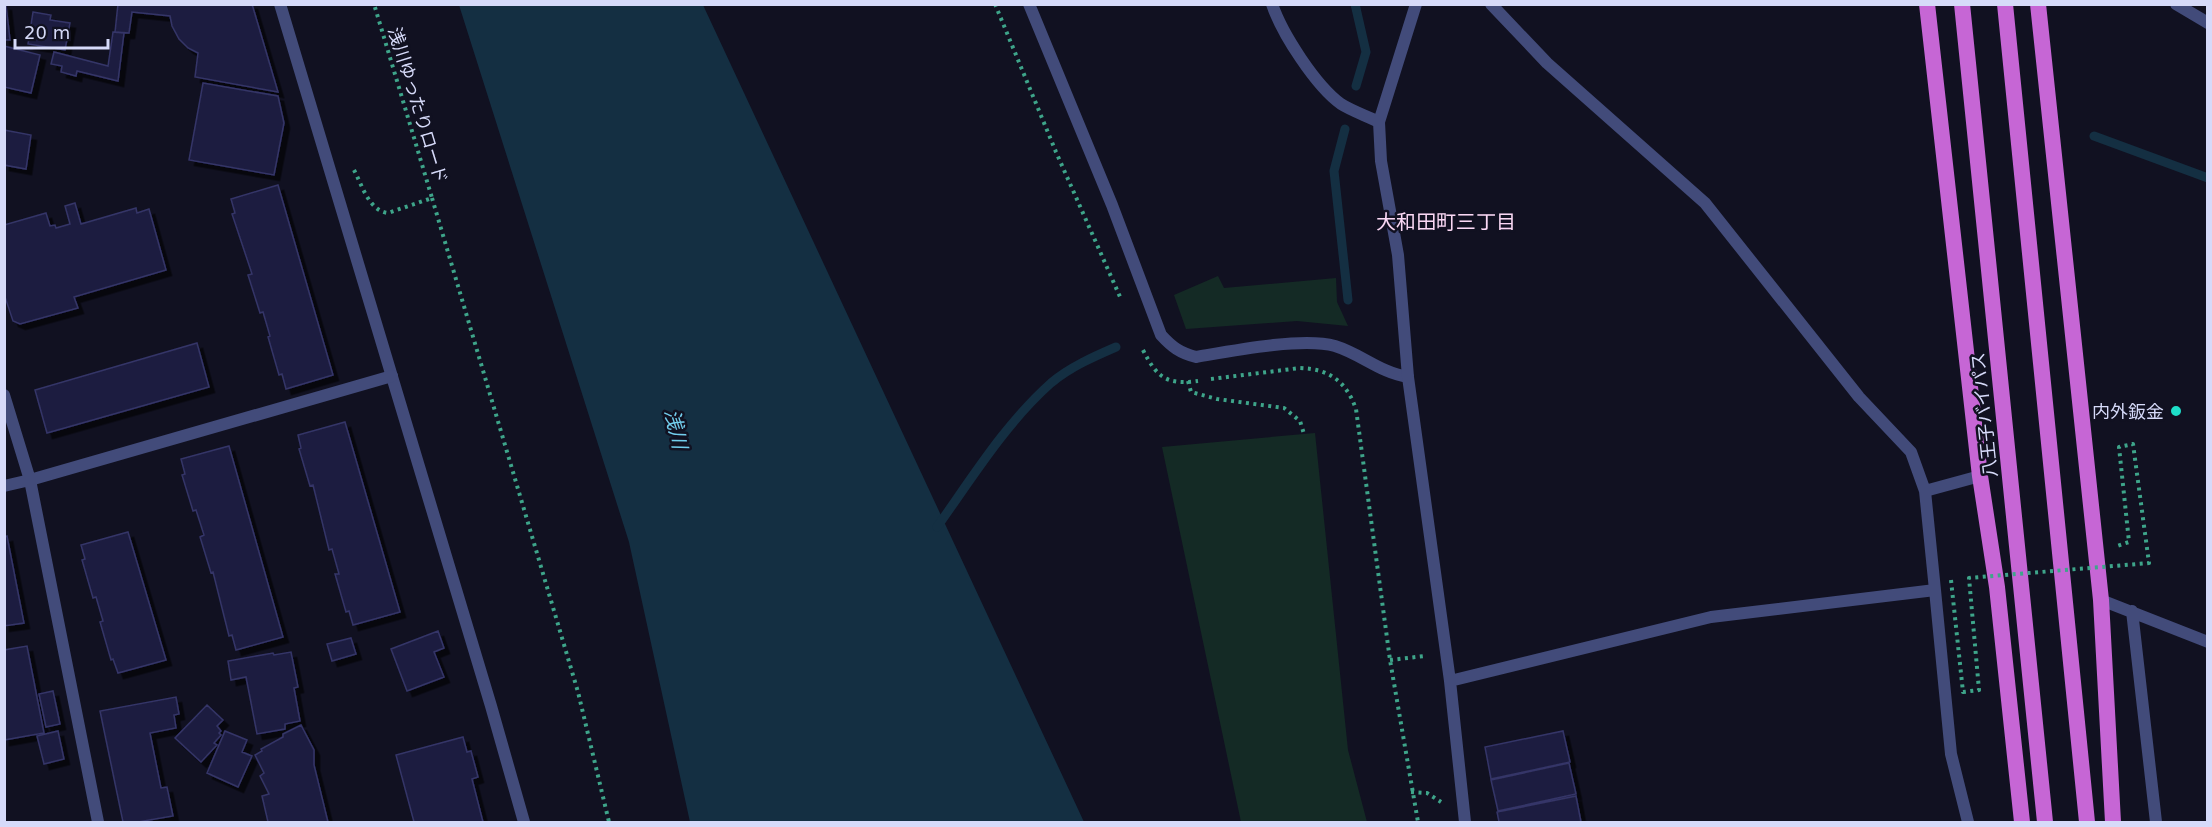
<svg xmlns="http://www.w3.org/2000/svg" width="2212" height="827" font-family="'DejaVu Sans','Noto Sans JP',sans-serif">
<style>
.green{fill:#142a25}
.water{fill:#142f42}
.lines{fill:none;stroke-linecap:round;stroke-linejoin:round}
.stream{stroke:#142f42;stroke-width:9}
.building{fill:#1f1f40;stroke:#343568;stroke-width:1.5;filter:url(#shadow)}
.path{stroke:#3ea58a;stroke-width:4;stroke-dasharray:3 4.5;stroke-linecap:butt}
.service{stroke:#424b7a;stroke-width:12}
.minor{stroke:#424b7a;stroke-width:12}
.trunk{stroke:#c666d5;stroke-width:16}
.path-bridge{stroke:#3ea58a;stroke-width:4;stroke-dasharray:3 4.5;stroke-linecap:butt}
.poi-dot{fill:#1edec9;stroke:#111121;stroke-width:2}
.labels{text-anchor:middle;dominant-baseline:central;stroke-width:5;stroke-linejoin:round;paint-order:stroke}
.street-label{font-size:18px;fill:#d6daf9;stroke:#111121}
.poi-label{font-size:18px;fill:#d6daf9;stroke:#111121;text-anchor:end}
.neighbourhood-label{font-size:20px;fill:#fad8f4;stroke:#111121}
.water-label{font-size:20px;font-style:italic;fill:#72cdec;stroke:#111121}
</style>
<defs>
<filter id="shadow"><feDropShadow dx="5.5" dy="5.5" stdDeviation="0" flood-color="#0009"/></filter>
</defs>
<rect width="100%" height="100%" fill="#111121"/>
<path class="green" d="M1218,276L1224,288L1336,278L1337,302L1348,326L1297,321L1186,329L1174,295Z
M1315,433L1348,750L1367,822H1241L1162,447Z"/>
<path class="water" d="M459,5H703L1084,822H690L629,542Z"/>
<g class="lines">
<path class="stream" d="M1355,4L1366,52L1356,86
M1345,129L1334,171L1348,300
M2094,136L2208,178
M937,527C972,478 1005,424 1051,383C1070,367 1093,357 1116,347"/>
</g>
<path class="building" d="M118,4H252L278,92L195,77L198,53L188,48L179,39L172,26L170,16L132,12L129,33L115,32Z
M4,5H6L10,40H4Z
M33,12L51,15L50,20L70,23L65,50L28,44Z
M113,32L124,33L118,81L77,71L76,76L61,72L62,66L51,64L54,52L108,66Z
M4,46L40,55L31,93L4,87Z
M203,83L278,96L284,123L274,175L189,160Z
M4,130L31,135L26,169L4,165Z
M278,185L333,375L286,389L282,374L279,375L268,337L270,336L263,312L260,313L248,275L252,274L232,214L235,213L231,199Z
M75,203L81,224L136,208L137,213L149,209L166,270L74,297L78,308L20,324L13,321L4,294V225L46,213L50,226L55,225L56,228L70,224L65,206Z
M197,343L209,387L47,433L35,390Z
M345,422L400,612L353,625L349,611L346,612L335,574H339L332,549L329,550L313,485L310,486L299,449L301,448L298,435Z
M229,446L283,637L236,650L232,635L229,636L213,572L211,573L200,537L204,535L196,510L193,511L182,475L185,474L181,459Z
M128,532L166,660L118,673L113,659L111,660L100,622L103,621L96,597L93,598L82,560L85,559L81,545Z
M7,536L24,623L4,626V537Z
M438,631L444,648L434,652L444,677L407,691L391,649Z
M351,638L356,654L332,661L327,644Z
M27,646L44,733L4,740V650Z
M291,652L298,687L294,688L300,721L285,724V729L257,734L246,677L231,680L228,661L273,653L274,655Z
M53,691L60,724L46,727L39,694Z
M176,697L179,714L174,715L176,728L150,733L161,788L167,787L173,816L138,822H123L100,711Z
M207,705L223,720L217,726L221,731L219,733L221,735L214,743L217,745L201,762L175,738Z
M301,725L314,750V765L328,822H268L262,796L269,794L260,776L264,773L255,755L262,751L261,749L283,737V734Z
M58,731L64,759L44,764L37,736Z
M225,731L247,740L242,752L252,756L238,787L207,773Z
M1563,731L1570,762L1491,779L1485,747Z
M463,737L467,752L471,751L478,777L472,779L483,822H414L396,755Z
M1569,763L1576,794L1498,811L1491,780Z
M1576,796L1581,822H1499L1497,812Z"/>
<g class="lines">
<path class="path" d="M995,4L1056,152L1121,299
M354,170C362,185 369,211 388,213L432,198L374,4
M432,198L578,692L609,822
M1143,350C1157,378 1167,385 1198,381
M1211,379L1300,368C1329,369 1346,381 1356,409L1390,660L1418,822
M1188,381L1191,392L1217,399L1284,408L1300,421L1304,434
M1390,660L1425,656
M1411,792L1427,793L1441,802"/>
<path class="service" d="M280,4L491,706L524,822
M1029,4L1112,205L1161,335C1172,347 1180,353 1196,357C1231,351 1302,337 1335,346C1361,354 1381,373 1408,377"/>
<path class="minor" d="M1272,4C1282,34 1316,86 1341,104C1352,111 1367,116 1379,122
M1416,4L1379,122L1381,161L1398,255L1408,377L1450,681L1465,822
M1491,4L1547,63L1705,203L1859,397L1911,452L1925,491L1980,476
M2176,4L2208,23
M4,395L30,480L98,822
M4,486L30,480L392,376
M1935,590L1951,754L1968,822
M2101,600L2208,642
M2132,611L2156,822
M1450,681L1711,617L1935,590L1925,491"/>
<path class="trunk" d="M1927,4L1980,476L1997,587L2022,822
M1962,4L2045,822
M2005,4L2087,822
M2038,4L2101,600L2113,822"/>
<path class="path-bridge" d="M1951,580L1963,692L1979,690L1969,578L2149,563L2133,444L2119,447L2129,542L2117,546"/>
</g>
<circle class="poi-dot" cx="2176" cy="411" r="6"/>
<g class="labels">
<g class="street-label">
<text transform="translate(418 105) rotate(73)">浅川ゆったりロード</text>
<text transform="translate(1984 415) rotate(-96)">八王子バイパス</text>
</g>
<g class="poi-label">
<text x="2164" y="411">内外鈑金</text>
</g>
<g class="neighbourhood-label">
<text x="1446" y="222">大和田町三丁目</text>
</g>
<g class="water-label">
<text transform="translate(676 429) rotate(77)">浅川</text>
</g>
</g>
<rect width="2212" height="827" fill="none" stroke="#d6daf9" stroke-width="12"/>
<path d="M15 39v9h93v-9" fill="none" stroke="#d6daf9" stroke-width="3"/>
<text x="24" y="39" font-size="18" fill="#d6daf9" stroke="#111121" stroke-width="4.5" paint-order="stroke">20 m</text>
</svg>
